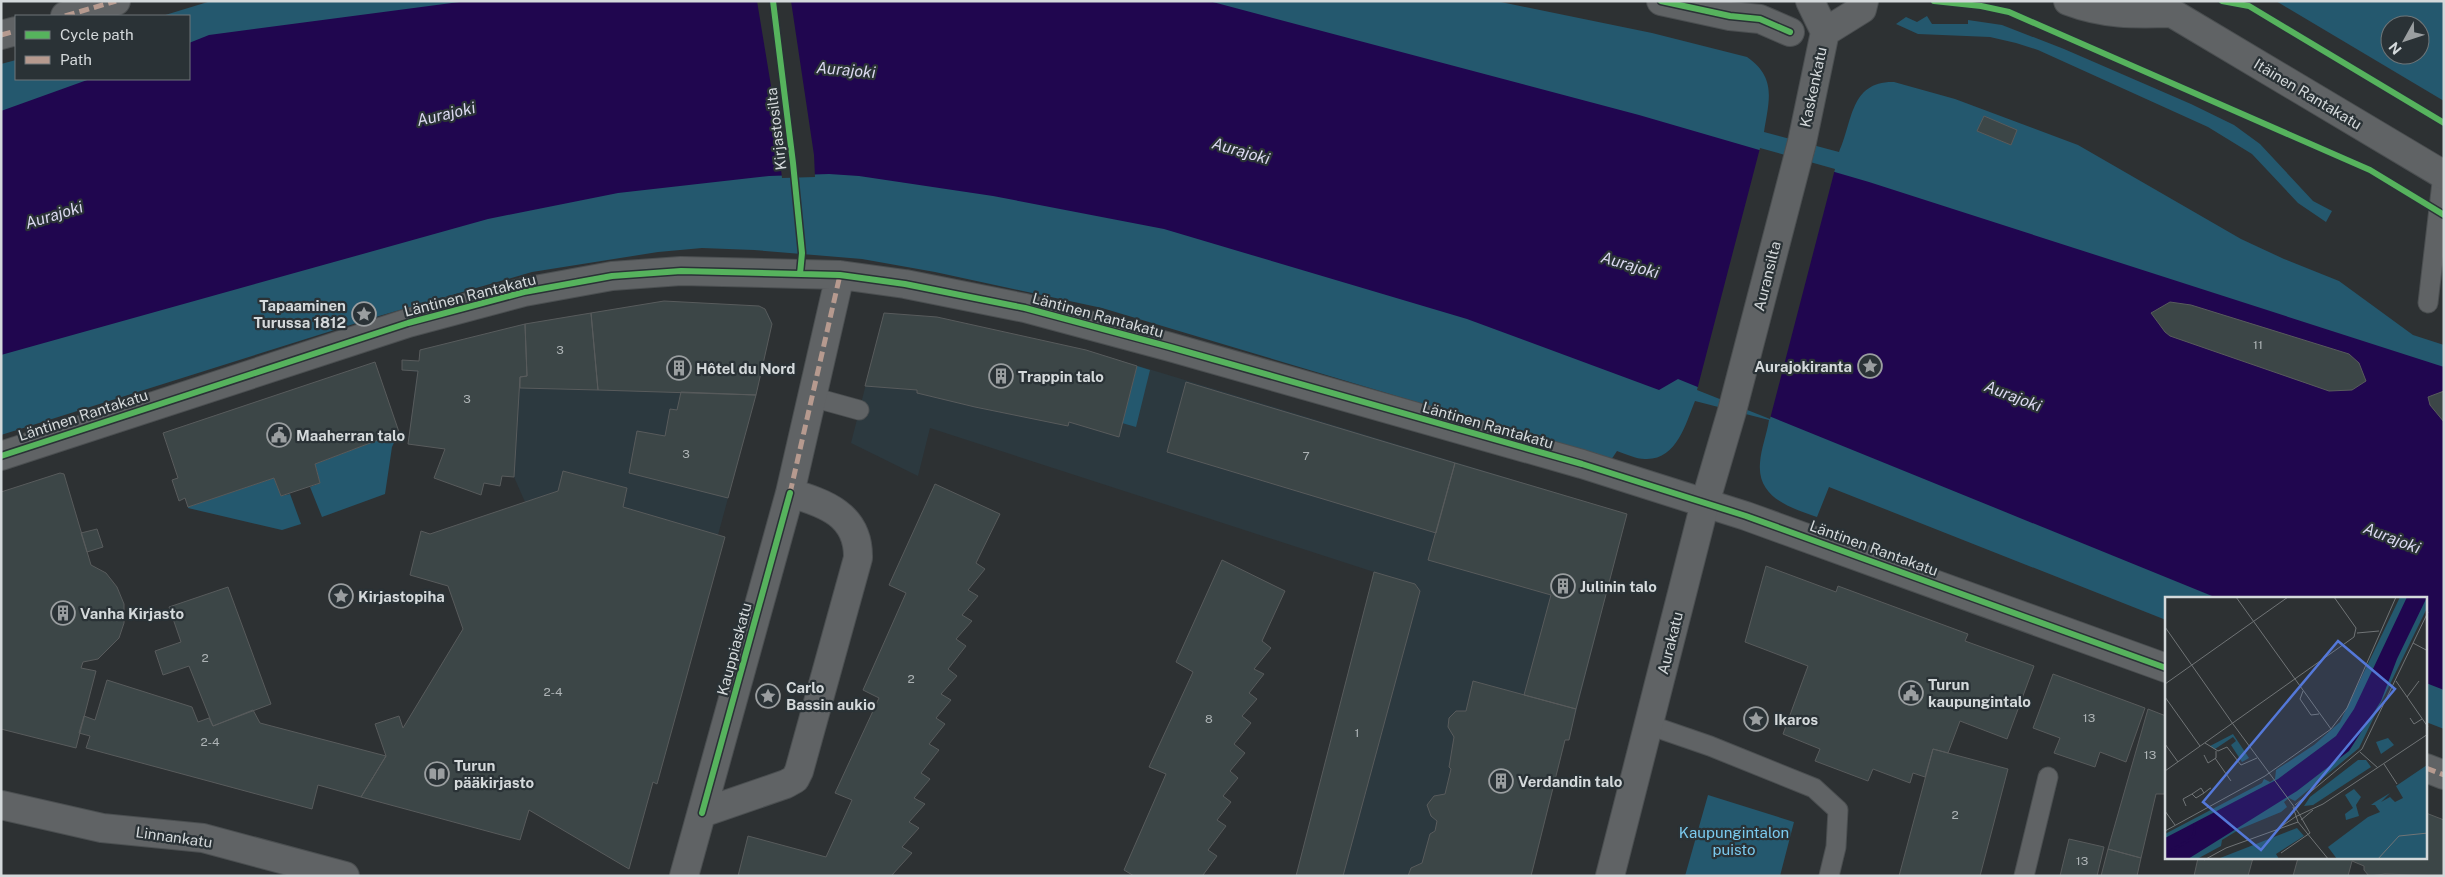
<svg xmlns="http://www.w3.org/2000/svg" width="2445" height="877" font-family="'Public Sans',sans-serif">
<style>
.built{fill:#2c393f}
.green{fill:#24586e;fill-rule:evenodd}
.water{fill:#20064f}
.pier{fill:#2d3133}
.building{fill:#3c4647;stroke:#585b5c}
.lines{fill:none;stroke-linecap:round;stroke-linejoin:round}
.service-casing{stroke:#4b4f51;stroke-width:21}
.minor-casing{stroke:#4b4f51;stroke-width:30}
.tertiary-casing{stroke:#4b4f51;stroke-width:30}
.secondary-casing{stroke:#4b4f51;stroke-width:30}
.service{stroke:#606365;stroke-width:19}
.minor{stroke:#606365;stroke-width:28}
.tertiary{stroke:#606365;stroke-width:28}
.secondary{stroke:#606365;stroke-width:28}
.quiet{stroke:#b69a8f;stroke-width:5;stroke-dasharray:10 5;stroke-linecap:butt}
.cycleway-casing{stroke:#2a3236;stroke-width:9}
.cycleway{stroke:#56b35d;stroke-width:6}
.labels{text-anchor:middle;dominant-baseline:central;stroke-width:4.5;stroke-linejoin:round;paint-order:stroke}
.number-label{font-size:12px;fill:#aeb4b6}
.street-label{font-size:15px;fill:#d4d9db;stroke:#2a3236}
.poi-label{font-size:15px;font-weight:bold;fill:#d4d9db;stroke:#2a3236;text-anchor:start}
.park-label{font-size:15px;fill:#7bcaef;stroke:#2a3236}
.water-label{font-size:16px;font-style:italic;fill:#dad8ef;stroke:#2a3236}
.inset-river{fill:none;stroke:#20064f;stroke-width:2.5}
.inset-road{fill:none;stroke:#707476;stroke-width:1}
.view{fill:#5478d9;fill-opacity:0.15;stroke:#5478d9;stroke-width:2.5}
.inset-edge{fill:none;stroke:#d4d9db;stroke-width:2.5}
</style>
<rect width="100%" height="100%" fill="#2d3133"/>
<path class="built" d="M664,301L759,306L768,313L772,322L756,395L718,535L623,507L627,488L564,471L558,491L525,502L514,477L502,476L500,486L484,483L481,495L460,486L462,451L408,444L417,372L402,370V360L419,361L420,350L525,324Z
M884,313L1086,350L1627,514L1569,740H1565L1531,876H1296L1374,572L930,428L918,476L851,443Z"/>
<path class="green" d="M211,1H1496L1652,33L1747,57C1777,78 1769,100 1764,132L1839,152C1853,121 1850,81 1894,82L1955,99L2078,145L2241,239L2284,259L2339,281L2413,335L2444,345V729L2426,722V598H2166V620L1829,487L1817,517C1791,508 1757,498 1760,463C1761,448 1767,434 1769,420L1695,401C1686,423 1677,459 1647,459C1638,460 1626,454 1617,451L1611,460L1102,308L935,272L862,259L754,250L702,248L658,252L532,272L379,316L1,435V64L16,60V79H189V16H162Z
M2276,1H2444V101ZM2390,25H2420V55H2390Z
M1927,16L1932,24H1968V20L2002,25L2064,49L2191,104L2234,125L2260,144L2313,201L2332,211L2326,222L2298,203L2252,154L2208,127L2038,50L2016,43L1990,37L1918,34L1896,24L1906,17L1917,22Z
M1137,366L1150,370L1136,427L1122,423Z
M399,432L392,447L385,494L322,517L310,487L320,483L315,464Z
M274,478L281,496L290,494L301,524L282,530L188,508V507Z
M1708,795L1794,822L1780,876H1685Z"/>
<path class="water" d="M467,1H1209L1639,115L1869,182L2444,367V690L2426,683V598H2217L1678,379L1659,390L1467,319L1164,229L993,196L859,176L829,174L769,176L618,193L488,219L1,355V111L90,79H189V43L209,35Z"/>
<path class="pier" d="M757,1H791L814,155L815,177L782,178L772,92Z
M1760,148L1835,169L1770,419L1697,390Z"/>
<path class="building" d="M1984,116L2017,130L2011,145L1977,131Z
M664,301L759,306L765,309L772,324L756,395L598,390L591,313Z
M2170,302L2191,305L2349,354L2359,363L2366,381L2352,390L2329,391L2170,336L2165,332L2151,313Z
M591,313L598,390L520,388V377L527,376L525,324Z
M884,313L937,317L1086,350L1137,366L1119,437L1069,422L1068,426L975,407L917,393V390L865,386Z
M525,324L527,376L520,377L514,477L502,476L500,486L484,483L481,495L434,478L445,449L408,444L418,371L402,370V360L419,361L420,350Z
M375,362L399,432L315,464L320,483L281,496L274,478L188,507L185,498L179,501L172,480L178,478L163,433Z
M1186,382L1455,463L1436,533L1167,452Z
M2444,391V422L2430,405L2428,397Z
M681,392L756,395L728,498L629,473L637,431L665,436L670,409L677,410Z
M1455,463L1627,514L1576,709L1524,695L1551,595L1428,560Z
M563,471L627,488L623,507L725,537L657,784L653,782L629,869L529,810L520,840L361,797L386,756L375,724L399,716L403,728L463,629L448,586L410,575L421,531L430,534L558,491Z
M60,473L64,474L91,565L106,573L117,587L124,604V623L119,638L98,659L83,662L81,668L96,671L76,748L1,729V492Z
M935,484L1000,514L976,563L985,569L968,590L978,596L962,615L972,621L956,639L966,646L948,669L957,676L941,694L951,700L936,718L945,724L929,744L939,750L921,773L930,779L914,798L925,804L909,822L919,828L902,847L912,853L892,875L897,876H738L748,836L826,857L852,800L835,793L879,698L863,690L906,593L889,585Z
M97,529L103,547L87,552L81,533Z
M1222,560L1285,591L1262,641L1271,648L1254,669L1264,674L1249,693L1257,699L1242,716L1251,723L1234,744L1245,753L1230,771L1238,778L1223,796L1231,802L1217,820L1226,826L1208,850L1217,856L1203,875L1205,876H1134L1124,870L1166,774L1149,767L1193,672L1176,662Z
M1766,566L1836,592L1838,586L1968,634L1965,641L2034,666L2007,739L1960,721L1948,753L1933,749L1925,777L1913,773L1910,783L1873,769L1868,781L1815,761L1820,749L1783,734L1808,666L1745,642Z
M1374,572L1415,584L1420,591L1343,876H1296Z
M228,587L271,704L213,726L189,666L163,675L155,651L181,642L169,607Z
M2053,674L2145,708L2126,762L2100,752L2095,767L2054,753L2060,738L2033,728Z
M107,680L192,707L198,722L209,718L213,726L253,710L260,723L386,756L361,797L318,785L312,809L86,748L90,736L79,733L84,716L95,720Z
M1473,681L1576,709L1569,740H1565L1531,876H1408L1411,868L1422,863L1430,834L1435,831L1437,821L1431,816L1427,805L1434,796L1445,794L1451,769L1449,767L1454,737L1448,727L1449,718L1456,711H1466Z
M2148,709L2166,716V794H2156L2141,858L2108,849Z
M1933,749L2008,769L1980,876H1899Z
M2426,813L2444,820V876L2385,874L2369,876L2364,870V866L2352,861L2348,876H2293L2298,858H2426Z
M2069,839L2104,847L2097,876H2060Z
M2108,849L2141,858L2137,876H2101Z
M2198,858H2253L2248,876H2194Z"/>
<g class="lines">
<g class="service-casing">
<path id="service" d="M2428,303L2443,174
M812,397L859,410
M1649,725L1710,746L1814,788L1838,810L1836,847L1829,876
M2024,876L2048,777"/>
</g>
<g class="minor-casing">
<path id="minor" d="M1661,1L1730,16L1760,19L1790,32
M65,16L116,1
M1,35L16,31
M1,456L408,323L524,292L612,276L681,271L840,275L905,284L1025,308L1170,347L1582,464L1746,516L2166,668
M2426,768L2444,775
M702,813L786,784L795,779L799,771L858,558C859,515 825,503 790,493
M684,876L790,493L840,275"/>
</g>
<g class="tertiary-casing">
<path id="tertiary" d="M2068,1C2105,15 2134,14 2172,13
M2163,1L2172,13L2444,175"/>
</g>
<g class="secondary-casing">
<path id="secondary" d="M1825,32L1862,9L1864,1
M1,805L102,828L203,838L345,876
M1610,876L1705,503L1732,411L1802,142L1825,32L1810,1"/>
</g>
<use href="#service" class="service"/>
<use href="#minor" class="minor"/>
<use href="#tertiary" class="tertiary"/>
<use href="#secondary" class="secondary"/>
<path class="quiet" d="M65,16L116,1
M1,35L16,31
M790,493L840,275
M2426,768L2444,775"/>
<g class="cycleway-casing">
<path id="cycleway" d="M773,1L793,163L802,253L800,274
M1661,1L1730,16L1760,19L1790,32
M1934,1L1981,6L2009,12L2370,170L2444,215
M2222,1L2249,6L2444,123
M1,456L408,323L524,292L612,276L681,271L840,275L905,284L1025,308L1170,347L1582,464L1746,516L2166,668
M702,813L790,493"/>
</g>
<use href="#cycleway" class="cycleway"/>
</g>
<defs>
<g id="sight-ring" transform="scale(1.25)"><circle r="9.5" fill="#2a3236" stroke="#9a9ea0" stroke-width="1.5"/><path d="M0-6L1.8-2.2L6-1.7L2.9 1.2L3.7 5.4L0 3.3L-3.7 5.4L-2.9 1.2L-6-1.7L-1.8-2.2Z" fill="#9a9ea0"/></g>
<g id="building-ring" transform="scale(1.25)"><circle r="9.5" fill="#2a3236" stroke="#9a9ea0" stroke-width="1.5"/><path d="M-4-6H4V6H1V3H-1V6H-4ZM-2.5-4.3h1.7v1.8h-1.7ZM.8-4.3h1.7v1.8H.8ZM-2.5-1h1.7V.8h-1.7ZM.8-1h1.7V.8H.8Z" fill="#9a9ea0"/></g>
<g id="civic-ring" transform="scale(1.25)"><circle r="9.5" fill="#2a3236" stroke="#9a9ea0" stroke-width="1.5"/><path d="M-.6-6.5H3V-4.5H.6V-3L4-1V1h2V6H-6V1h2V-1L-.6-3ZM-1.2 2.5V6h2.4V2.5Z" fill="#9a9ea0"/></g>
<g id="library-ring" transform="scale(1.25)"><circle r="9.5" fill="#2a3236" stroke="#9a9ea0" stroke-width="1.5"/><path d="M-6-4Q-3-5.5-.7-3.5V5Q-3 3-6 4ZM6-4Q3-5.5 .7-3.5V5Q3 3 6 4Z" fill="#9a9ea0"/></g>
</defs>
<g fill-rule="evenodd">
<use href="#sight-ring" x="364" y="314"/>
<use href="#sight-ring" x="1870" y="366"/>
<use href="#building-ring" x="679" y="368"/>
<use href="#building-ring" x="1001" y="376"/>
<use href="#civic-ring" x="279" y="435"/>
<use href="#building-ring" x="1563" y="586"/>
<use href="#sight-ring" x="341" y="596"/>
<use href="#building-ring" x="63" y="613"/>
<use href="#civic-ring" x="1911" y="693"/>
<use href="#sight-ring" x="768" y="696"/>
<use href="#sight-ring" x="1756" y="719"/>
<use href="#library-ring" x="437" y="774"/>
<use href="#building-ring" x="1501" y="781"/>
</g>
<g class="labels">
<g class="number-label">
<text x="2258" y="345">11</text>
<text x="560" y="350">3</text>
<text x="467" y="399">3</text>
<text x="686" y="454">3</text>
<text x="1306" y="456">7</text>
<text x="205" y="658">2</text>
<text x="911" y="679">2</text>
<text x="553" y="692">2-4</text>
<text x="2089" y="718">13</text>
<text x="1209" y="719">8</text>
<text x="1357" y="733">1</text>
<text x="210" y="742">2-4</text>
<text x="2150" y="755">13</text>
<text x="1955" y="815">2</text>
<text x="2082" y="861">13</text>
</g>
<g class="street-label">
<text transform="translate(1813 87) rotate(-78)">Kaskenkatu</text>
<text transform="translate(2308 94) rotate(31)">Itäinen Rantakatu</text>
<text transform="translate(776 129) rotate(-97)">Kirjastosilta</text>
<text transform="translate(1767 276) rotate(-76)">Auransilta</text>
<text transform="translate(470 295) rotate(-14)">Läntinen Rantakatu</text>
<text transform="translate(1098 315) rotate(15)">Läntinen Rantakatu</text>
<text transform="translate(83 415) rotate(-18)">Läntinen Rantakatu</text>
<text transform="translate(1488 425) rotate(16)">Läntinen Rantakatu</text>
<text transform="translate(1874 548) rotate(20)">Läntinen Rantakatu</text>
<text transform="translate(1670 643) rotate(-76)">Aurakatu</text>
<text transform="translate(734 649) rotate(-75)">Kauppiaskatu</text>
<text transform="translate(174 837) rotate(8)">Linnankatu</text>
</g>
<g class="poi-label">
<text x="346" y="305" text-anchor="end">Tapaaminen<tspan x="346" dy="17">Turussa 1812</tspan></text>
<text x="1852" y="366" text-anchor="end">Aurajokiranta</text>
<text x="696" y="368">Hôtel du Nord</text>
<text x="1018" y="376">Trappin talo</text>
<text x="296" y="435">Maaherran talo</text>
<text x="1580" y="586">Julinin talo</text>
<text x="358" y="596">Kirjastopiha</text>
<text x="80" y="613">Vanha Kirjasto</text>
<text x="1928" y="684">Turun<tspan x="1928" dy="17">kaupungintalo</tspan></text>
<text x="786" y="687">Carlo<tspan x="786" dy="17">Bassin aukio</tspan></text>
<text x="1774" y="719">Ikaros</text>
<text x="454" y="765">Turun<tspan x="454" dy="17">pääkirjasto</tspan></text>
<text x="1518" y="781">Verdandin talo</text>
</g>
<g class="park-label">
<text x="1734" y="832">Kaupungintalon<tspan x="1734" dy="17">puisto</tspan></text>
</g>
<g class="water-label">
<text transform="translate(846 70) rotate(5)">Aurajoki</text>
<text transform="translate(446 114) rotate(-13)">Aurajoki</text>
<text transform="translate(1241 151) rotate(16)">Aurajoki</text>
<text transform="translate(54 215) rotate(-17)">Aurajoki</text>
<text transform="translate(1630 265) rotate(16)">Aurajoki</text>
<text transform="translate(2013 396) rotate(21)">Aurajoki</text>
<text transform="translate(2392 538) rotate(21)">Aurajoki</text>
</g>
</g>
<g transform="translate(2165 597)">
<rect width="262" height="262" fill="#2d3133"/>
<path d="M235,0H262V11L194,151L130,204L124,201L119,205L122,210L116,215L75,232L57,243L56,249L32,262L0,263V237L97,186L99,182L105,185L110,182L111,173L149,148L175,125ZM68,137L84,161L77,165L66,148L71,144L68,140L50,152L45,149ZM223,141L229,148L216,157L211,145ZM193,163H201L206,170L148,208L139,209L145,200ZM262,168V262H172L163,250L203,220L215,215L210,208H206L210,205L225,196L216,205L225,200L230,205L238,201L231,189ZM189,192L196,200L191,208L194,219L181,223L180,217L188,211L180,198ZM132,231L139,239L111,257L114,262L50,263Z" fill="#24586e"/>
<path d="M242,0H262L232,62L216,104L184,154L132,194L23,262L0,263V241L113,182L171,139L189,112Z" fill="#20064f"/>
<path class="inset-river" d="M0,257L26,242L29,237L30,226"/>
<path class="inset-road" d="M71,0L166,132M0,30L68,127M192,36L214,34M248,46L263,54M231,84L263,130M0,87L123,0M138,94L135,102L146,118L154,117M0,100L35,149M242,100L254,84M245,121L249,127L257,122M68,127L133,215L145,236M40,146L53,154L62,150L76,168L92,161M0,147L13,165M195,155L213,171M39,158L43,166L51,161V154M50,161L66,184M219,167L232,187M0,174L189,40L191,31L169,0M39,196L36,191L27,197L31,201L39,196L44,192L46,191M130,208L197,152L263,15M21,209L18,202L27,197M128,210L133,225L164,263M0,214L10,228M130,220L158,207L263,137M136,223L148,213M0,234L100,179L166,132L182,111L231,0M110,234L130,220M116,256L145,236M39,263L61,251L133,225M212,263L234,239L263,236"/>
<path class="view" d="M173,44L230,92L96,253L38,205Z"/>
<rect width="262" height="262" class="inset-edge"/>
</g>
<rect width="2445" height="877" fill="none" stroke="#d4d9db" stroke-width="5"/>
<rect x="15" y="15" width="175" height="65" fill="#2a3236" stroke="#6e7578"/>
<rect x="25" y="31" width="25" height="8" fill="#56b35d" stroke="#6e7578"/>
<text x="60" y="40" font-size="15" fill="#d4d9db">Cycle path</text>
<rect x="25" y="56" width="25" height="8" fill="#b69a8f" stroke="#6e7578"/>
<text x="60" y="65" font-size="15" fill="#d4d9db">Path</text>
<g transform="translate(2405 40) rotate(230)"><circle r="24" fill="#2a3236" stroke="#6e7578"/>
<path d="M0-4L9 19L0 12L-9 19Z" fill="#9a9ea0"/>
<text y="-8" font-size="14" font-weight="bold" text-anchor="middle" fill="#d4d9db">N</text>
</g>
</svg>
